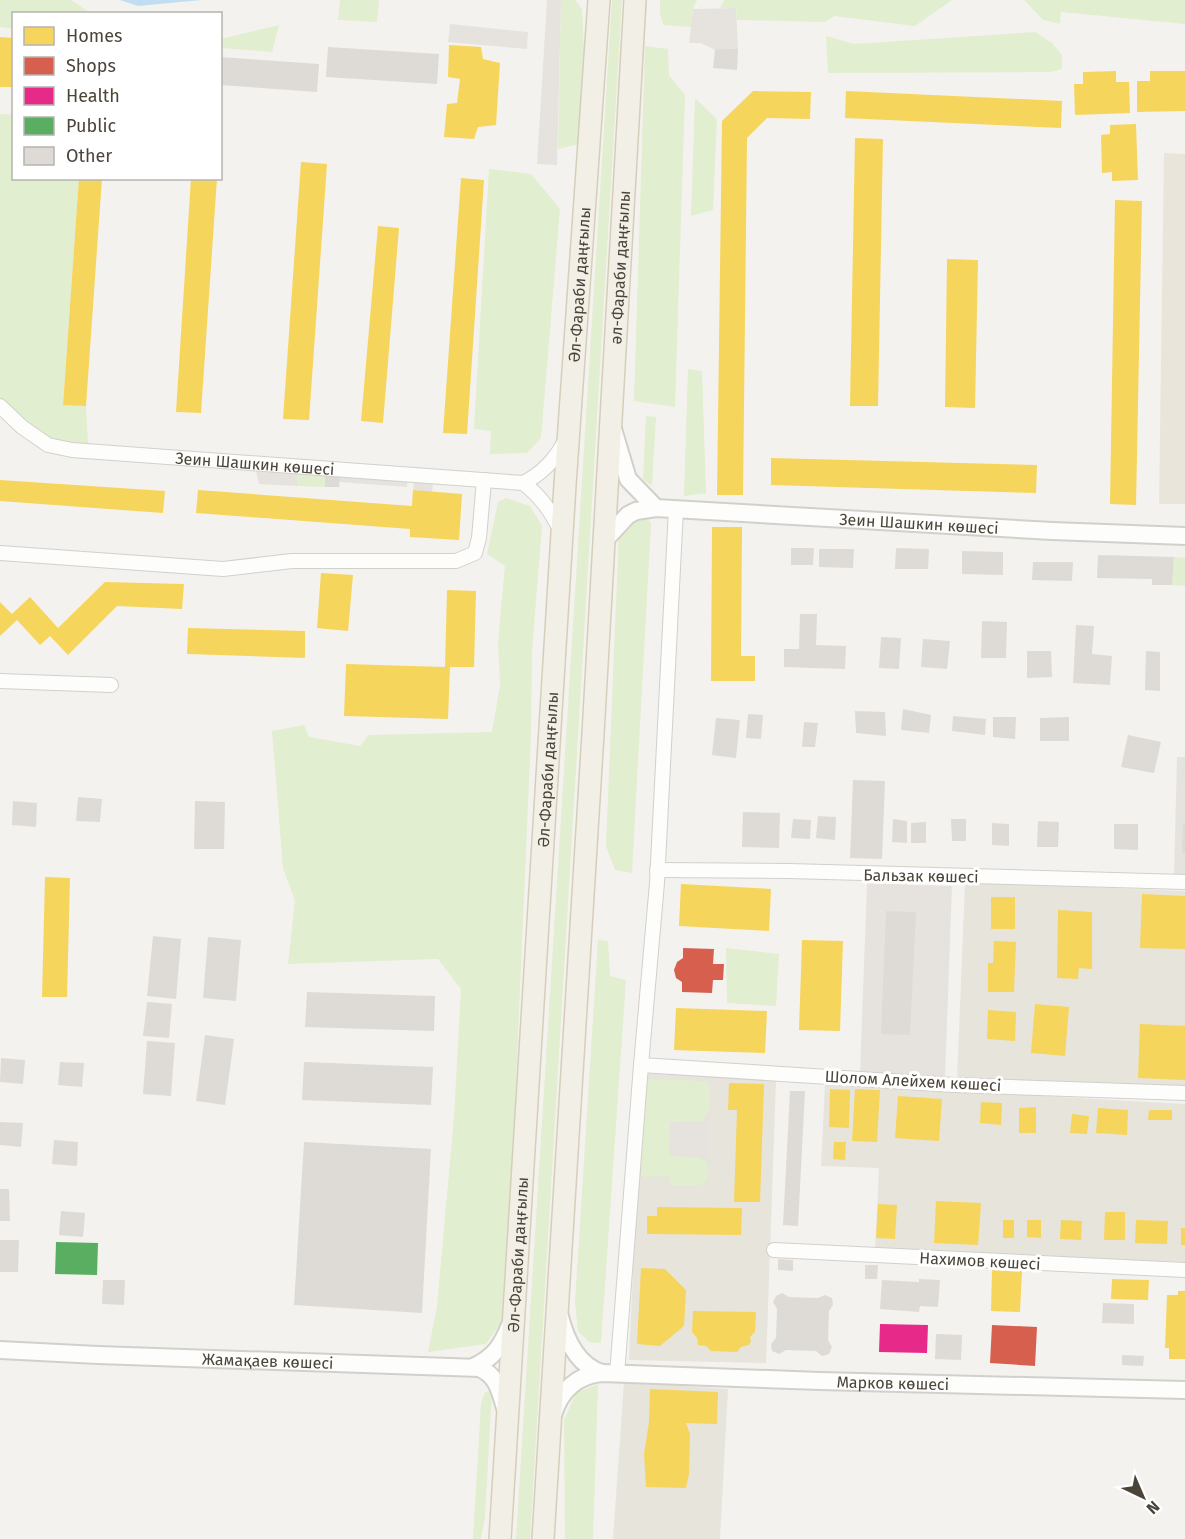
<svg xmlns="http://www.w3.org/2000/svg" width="1185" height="1539" font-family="'Fira Sans',sans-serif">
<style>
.residential{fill:#e7e4dc}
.education{fill:#eae5da}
.green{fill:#e1eecf}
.parking{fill:#e6e3df}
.water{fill:#c0ddf1}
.homes{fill:#f6d55c}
.shops{fill:#d6604d}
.health{fill:#e7298a}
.public{fill:#5aae61}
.building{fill:#dedbd6}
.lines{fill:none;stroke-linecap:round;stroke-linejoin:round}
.minor-casing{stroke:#d2d0cb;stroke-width:16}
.tertiary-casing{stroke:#d2d0cb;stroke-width:20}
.primary-casing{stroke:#d6cebb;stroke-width:24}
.minor{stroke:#fdfdfc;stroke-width:14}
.tertiary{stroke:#fdfdfc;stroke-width:16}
.primary{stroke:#f2efe6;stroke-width:21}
.labels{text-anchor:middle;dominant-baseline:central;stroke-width:6;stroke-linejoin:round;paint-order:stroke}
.street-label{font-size:16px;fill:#4b4439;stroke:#fff}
</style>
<rect width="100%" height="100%" fill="#f4f2ee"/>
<path class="residential" d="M965,882L1185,891V1086L957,1081Z
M642,1073L776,1081L766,1363L629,1360Z
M825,1084L1185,1104V1262L875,1250L879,1168L821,1166Z
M624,1382L728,1389L720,1539H613Z"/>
<path class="education" d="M1164,153L1185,154V504H1159Z"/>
<path class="green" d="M0,0H71L90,13L14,14L13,29L0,27Z
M340,0H379L377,22L338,20Z
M561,0H575L582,9L584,48L579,144L558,149Z
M612,0H622L530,1539H516Z
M660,0H697L693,9L691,27L663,25L660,13Z
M724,0H952L915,26L834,16L825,22L737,20L736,8H720Z
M1024,0H1185V24L1061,12L1060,24L1043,20Z
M279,25L272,52L221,48V39Z
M1035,32L1052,43L1062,55V69L1050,72L828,73L826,36L854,44Z
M645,46L668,49L669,75L685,95L675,407L634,401Z
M695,98L717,119L713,210L691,216Z
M0,114L13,115L14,178L79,179L63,404L86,406L88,444L49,439L0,398Z
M489,169L531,174L560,209L541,438L527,453L490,454L491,431L474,429Z
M688,369L702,371L706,493L684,496Z
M646,416L656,417L652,486L643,479Z
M298,471L325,472V487L297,486Z
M506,498L530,506L542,526L532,651L531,735L506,1315L486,1344L428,1352L437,1306L454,1117L461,989L438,959L288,964L295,901L283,868L272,731L304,725L309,737L360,746L369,735L492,732L500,685L498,642L505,566L487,554L498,502Z
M646,516L651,523L632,873L615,870L606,846L619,531L635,518Z
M1174,557L1185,558V586L1172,585Z
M598,940L608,941L610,976L626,980L601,1343L589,1342L578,1331L575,1302Z
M726,948L779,954L776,1006L727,1003Z
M645,1079L706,1081C711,1091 712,1106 706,1116L669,1155L697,1157L705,1160L708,1166L707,1180L701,1185H670L669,1176L641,1177Z
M598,1384L593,1539H565L564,1420L576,1393Z
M492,1391L485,1517L481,1539H473L481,1403L485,1392Z"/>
<path class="parking" d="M547,0H561L557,165L537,164Z
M736,8L738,49L715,50L701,43H689L693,9Z
M450,24L528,32L527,49L448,42Z
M254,463L298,471L297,486L259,484Z
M340,469L408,474L407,487L339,482Z
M415,475L434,476L432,492L413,490Z
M1177,757H1185V876L1174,875Z
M867,883L952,886L945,1077L860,1074Z
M709,1110L708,1166L705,1160L697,1157L669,1156L670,1122L702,1121Z"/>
<path class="water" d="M120,0H201L138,6Z"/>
<path class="homes" d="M0,37L14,38V87H0Z
M449,45L481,47L483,59L500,63L496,125L478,127L474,139L444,137L447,104L457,103L460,79L448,77Z
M1116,71V82H1129L1130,113L1075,115L1074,84H1083V72Z
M1150,71H1185V111L1137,112V81H1150Z
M753,91L811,92L810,119L767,118L747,138L743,495H717L722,121Z
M846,91L1062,101L1061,128L845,118Z
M1136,124L1138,180L1112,181V172L1102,173L1101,135L1110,134V125Z
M855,138L883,139L878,406H850Z
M301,162L327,164L309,420L283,419Z
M79,178H102L86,406L63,405Z
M191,178H217L201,413L176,412Z
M461,178L484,180L467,434L443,433Z
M1115,200L1142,201L1136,505L1110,504Z
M378,226L399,228L383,423L361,421Z
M947,259L978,260L975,408L945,407Z
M771,458L1037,465L1036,493L771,485Z
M0,480L165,491L163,513L0,501Z
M198,490L412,506L413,490L462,494L459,540L410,537V529L196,513Z
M712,527H742L741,656H755V681H711Z
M321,573L353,575L348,631L317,628Z
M105,582L184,584L182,609L117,606L68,655L50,636L40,645L17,620L0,636V602L12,614L30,597L58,628Z
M447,590L476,591L474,667H450L448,719L344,716L346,664L445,667Z
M188,628L305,631V658L187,654Z
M45,877L70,878L67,997H42Z
M681,884L771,889L769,931L679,926Z
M1142,894L1185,896V949L1140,948Z
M991,897H1015V929H991Z
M1058,910L1092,912V969L1079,968L1078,979L1057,978Z
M802,940L843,941L840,1031L799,1030Z
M994,941L1016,942L1014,992H988V963H993Z
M1035,1004L1069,1007L1065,1056L1031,1053Z
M676,1008L767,1011L765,1053L674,1050Z
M988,1010L1016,1012L1015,1041L987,1039Z
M1140,1024L1185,1026V1080L1138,1078Z
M729,1083L764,1084L760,1202H734L737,1110H728Z
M830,1089L850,1090L849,1128L829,1127Z
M855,1089L880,1090L877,1142L852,1141Z
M898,1096L942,1099L939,1141L895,1138Z
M981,1102L1002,1103L1001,1125L980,1123Z
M1036,1107V1133H1019V1108Z
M1098,1108L1128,1110L1127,1135L1096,1133Z
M1149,1110H1172V1120H1148Z
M1072,1114L1089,1116L1087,1134L1070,1133Z
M834,1142H846L845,1160L833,1159Z
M936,1201L981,1203L978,1245L934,1243Z
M878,1204L897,1205L895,1239L876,1238Z
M657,1207L742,1208L741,1235L647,1234V1216H657Z
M1105,1212H1125V1240H1104Z
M1003,1220H1014V1238H1003Z
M1027,1220H1041V1238L1027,1237Z
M1061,1220L1082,1221L1081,1240L1060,1239Z
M1136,1220L1168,1221L1167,1244L1135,1243Z
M1181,1228H1185V1245H1181Z
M641,1268L665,1269L686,1290L684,1326L660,1346L637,1344Z
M992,1270L1022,1271L1020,1312L991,1311Z
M1112,1279L1149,1280L1148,1300L1111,1299Z
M1178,1291H1185V1359H1169V1348H1165L1167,1295H1178Z
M693,1311L756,1312L755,1332L750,1337L751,1341L749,1345L741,1347L737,1352L711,1351L706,1346L698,1345L697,1338L692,1332Z
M650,1389L718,1392L717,1424L686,1423L690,1434L689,1474L686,1488L646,1487L644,1454L649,1422Z"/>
<path class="shops" d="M683,948L714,949L713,964H724L723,980H713L712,993L682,992V982L676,978L674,970L677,962L683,958Z
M992,1325L1037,1327L1035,1366L990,1363Z"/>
<path class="health" d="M880,1324L928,1325L927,1353L879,1352Z"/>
<path class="public" d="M56,1242L98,1243L97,1275L55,1274Z"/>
<path class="building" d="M328,47L439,54L437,84L326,77Z
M725,49H738L737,70L713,68L715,50Z
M220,57L319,64L317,92L220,85Z
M325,472L340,473L339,487H325Z
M791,548H814L813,565H791Z
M896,548L929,549L928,569H895Z
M819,549H854L853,568L819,567Z
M962,551L1003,552V575L962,574Z
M1098,555L1174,557L1172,585H1152V579L1097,578Z
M1033,562H1073L1072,581L1032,580Z
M800,614H817L816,645L846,646L845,669L784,667V649H799Z
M982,621L1007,622L1006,658H981Z
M1076,625L1094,626L1092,654L1112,656L1110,685L1073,683Z
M881,637L901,638L899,669L879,668Z
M923,639L950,641L947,669L921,667Z
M1027,651H1051L1052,677L1027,678Z
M1146,651L1160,652V691L1145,690Z
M903,709L931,715L929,733L901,730Z
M855,711L885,712L886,736L856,733Z
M748,714L763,715L761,739L746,738Z
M953,716L986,719L985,735L952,731Z
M993,717H1016L1015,739L993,737Z
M1069,717V741H1040V718Z
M716,718L740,720L736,758L712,755Z
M804,722L818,723L815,747H802Z
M1128,735L1161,742L1154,773L1121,767Z
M853,780L885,781L882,859L850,858Z
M78,797L102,799L100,822L76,821Z
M13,801L37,803L36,827L12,825Z
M195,801L225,802L224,849H194Z
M743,812L780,813L779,848L742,847Z
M818,816L836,817L835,840L816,838Z
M793,819L811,820L810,839L791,838Z
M893,819L907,821V843L892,842Z
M951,819H966V841H952Z
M1038,821L1059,822L1058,847H1037Z
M926,822V843H911V823Z
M992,823L1009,824V846L992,845Z
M1114,824H1138V850L1114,849Z
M1183,824H1185V853H1182Z
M886,911L916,912L910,1035L881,1034Z
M153,936L181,939L176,999L147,996Z
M208,937L241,940L236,1001L203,998Z
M307,992L435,996L434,1031L305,1027Z
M147,1002L172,1004L169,1038L143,1036Z
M205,1035L234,1039L225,1105L196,1101Z
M147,1041L175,1043L171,1096L143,1094Z
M1,1058L25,1060L23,1084L0,1082Z
M60,1062L84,1063L82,1087L58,1085Z
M304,1062L433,1067L431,1105L302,1100Z
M790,1091H805L798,1226L783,1225Z
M0,1122L23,1123L21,1147L0,1145Z
M54,1140L78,1142L77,1166L52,1164Z
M304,1142L431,1149L422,1313L294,1305Z
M0,1189H9L10,1221H0Z
M61,1211L85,1213L83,1237L59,1235Z
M0,1240H19L18,1272H0Z
M778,1259L793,1260V1271L778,1270Z
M865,1265H878L877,1279H865Z
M919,1279L940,1280L938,1307L920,1306L919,1312L880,1309L882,1280L919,1282Z
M103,1280H125L124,1305L102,1304Z
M782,1293L789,1297L818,1298L825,1295L832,1298L833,1305L829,1311L828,1340L832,1347L829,1354L822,1356L816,1351L786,1350L779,1354L772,1351L771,1344L776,1338L777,1309L773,1302L776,1296Z
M1103,1303L1134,1304V1324L1102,1323Z
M936,1334L962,1335L961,1360L935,1359Z
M1122,1355L1144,1356L1143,1366L1122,1365Z"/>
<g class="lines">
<g class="minor-casing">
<g id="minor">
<path id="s1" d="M0,406L22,427L48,445L72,450L523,483C541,496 551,512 561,531"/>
<path d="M523,483C542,474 555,460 565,441"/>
<path d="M0,553L223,569L292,561H456L475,553L479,538L484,480"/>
<path d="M0,681L111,685"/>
<path d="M657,870L789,871L1185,882"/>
<path d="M641,1065L954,1085L1185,1093"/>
<path d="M774,1250L1185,1270"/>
<path d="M617,1374L641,1065L657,883L676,509"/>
</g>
</g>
<g class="tertiary-casing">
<g id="tertiary">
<path d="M613,429L628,479L656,508"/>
<path id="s2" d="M604,541L628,515L636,511L656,508L1052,531L1185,536"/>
<path d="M559,1313C565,1338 576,1365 602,1373"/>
<path id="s3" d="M0,1350L98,1355L479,1368C497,1375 500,1391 505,1408"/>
<path d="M473,1367C494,1358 502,1345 510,1325"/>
<path id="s4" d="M553,1415C560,1391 577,1375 602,1373L820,1381L1185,1390"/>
</g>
</g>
<g class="primary-casing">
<g id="primary">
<path id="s5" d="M500,1539L565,485L599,0"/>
<path id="s6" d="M543,1539L593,734L635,0"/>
</g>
</g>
<use href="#minor" class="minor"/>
<use href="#tertiary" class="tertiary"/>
<use href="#primary" class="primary"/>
</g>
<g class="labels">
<g class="street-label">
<text stroke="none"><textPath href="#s6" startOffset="1274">әл-Фараби даңғылы</textPath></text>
<text stroke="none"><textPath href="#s5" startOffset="1257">Әл-Фараби даңғылы</textPath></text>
<text stroke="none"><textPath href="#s1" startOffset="270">Зеин Шашкин көшесі</textPath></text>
<text stroke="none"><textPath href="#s2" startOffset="328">Зеин Шашкин көшесі</textPath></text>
<text stroke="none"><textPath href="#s5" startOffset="771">Әл-Фараби даңғылы</textPath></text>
<text transform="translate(921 876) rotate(1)">Бальзак көшесі</text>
<text transform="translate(913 1081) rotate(3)">Шолом Алейхем көшесі</text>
<text stroke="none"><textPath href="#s5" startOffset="285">Әл-Фараби даңғылы</textPath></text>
<text transform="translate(980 1261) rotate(3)">Нахимов көшесі</text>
<text stroke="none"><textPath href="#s3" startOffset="268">Жамақаев көшесі</textPath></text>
<text stroke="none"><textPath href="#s4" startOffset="360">Марков көшесі</textPath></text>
</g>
</g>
<rect x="12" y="12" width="210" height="168" fill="#ffffff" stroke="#b7b4b0" stroke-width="1.5"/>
<rect x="24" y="27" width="30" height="18" fill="#f6d55c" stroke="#b7b4b0" stroke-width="1.5"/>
<text x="66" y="42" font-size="18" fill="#4b4439">Homes</text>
<rect x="24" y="57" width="30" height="18" fill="#d6604d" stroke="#b7b4b0" stroke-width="1.5"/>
<text x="66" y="72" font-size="18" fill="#4b4439">Shops</text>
<rect x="24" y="87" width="30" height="18" fill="#e7298a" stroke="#b7b4b0" stroke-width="1.5"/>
<text x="66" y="102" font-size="18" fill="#4b4439">Health</text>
<rect x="24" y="117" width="30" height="18" fill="#5aae61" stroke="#b7b4b0" stroke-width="1.5"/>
<text x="66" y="132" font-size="18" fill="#4b4439">Public</text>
<rect x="24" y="147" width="30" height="18" fill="#dedbd6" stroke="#b7b4b0" stroke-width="1.5"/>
<text x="66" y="162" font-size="18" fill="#4b4439">Other</text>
<g transform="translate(1143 1497) rotate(136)" stroke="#ffffff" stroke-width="4.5" paint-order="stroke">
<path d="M0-4.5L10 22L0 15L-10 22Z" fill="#4b4439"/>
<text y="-9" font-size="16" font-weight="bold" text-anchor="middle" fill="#4b4439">N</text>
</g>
</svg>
